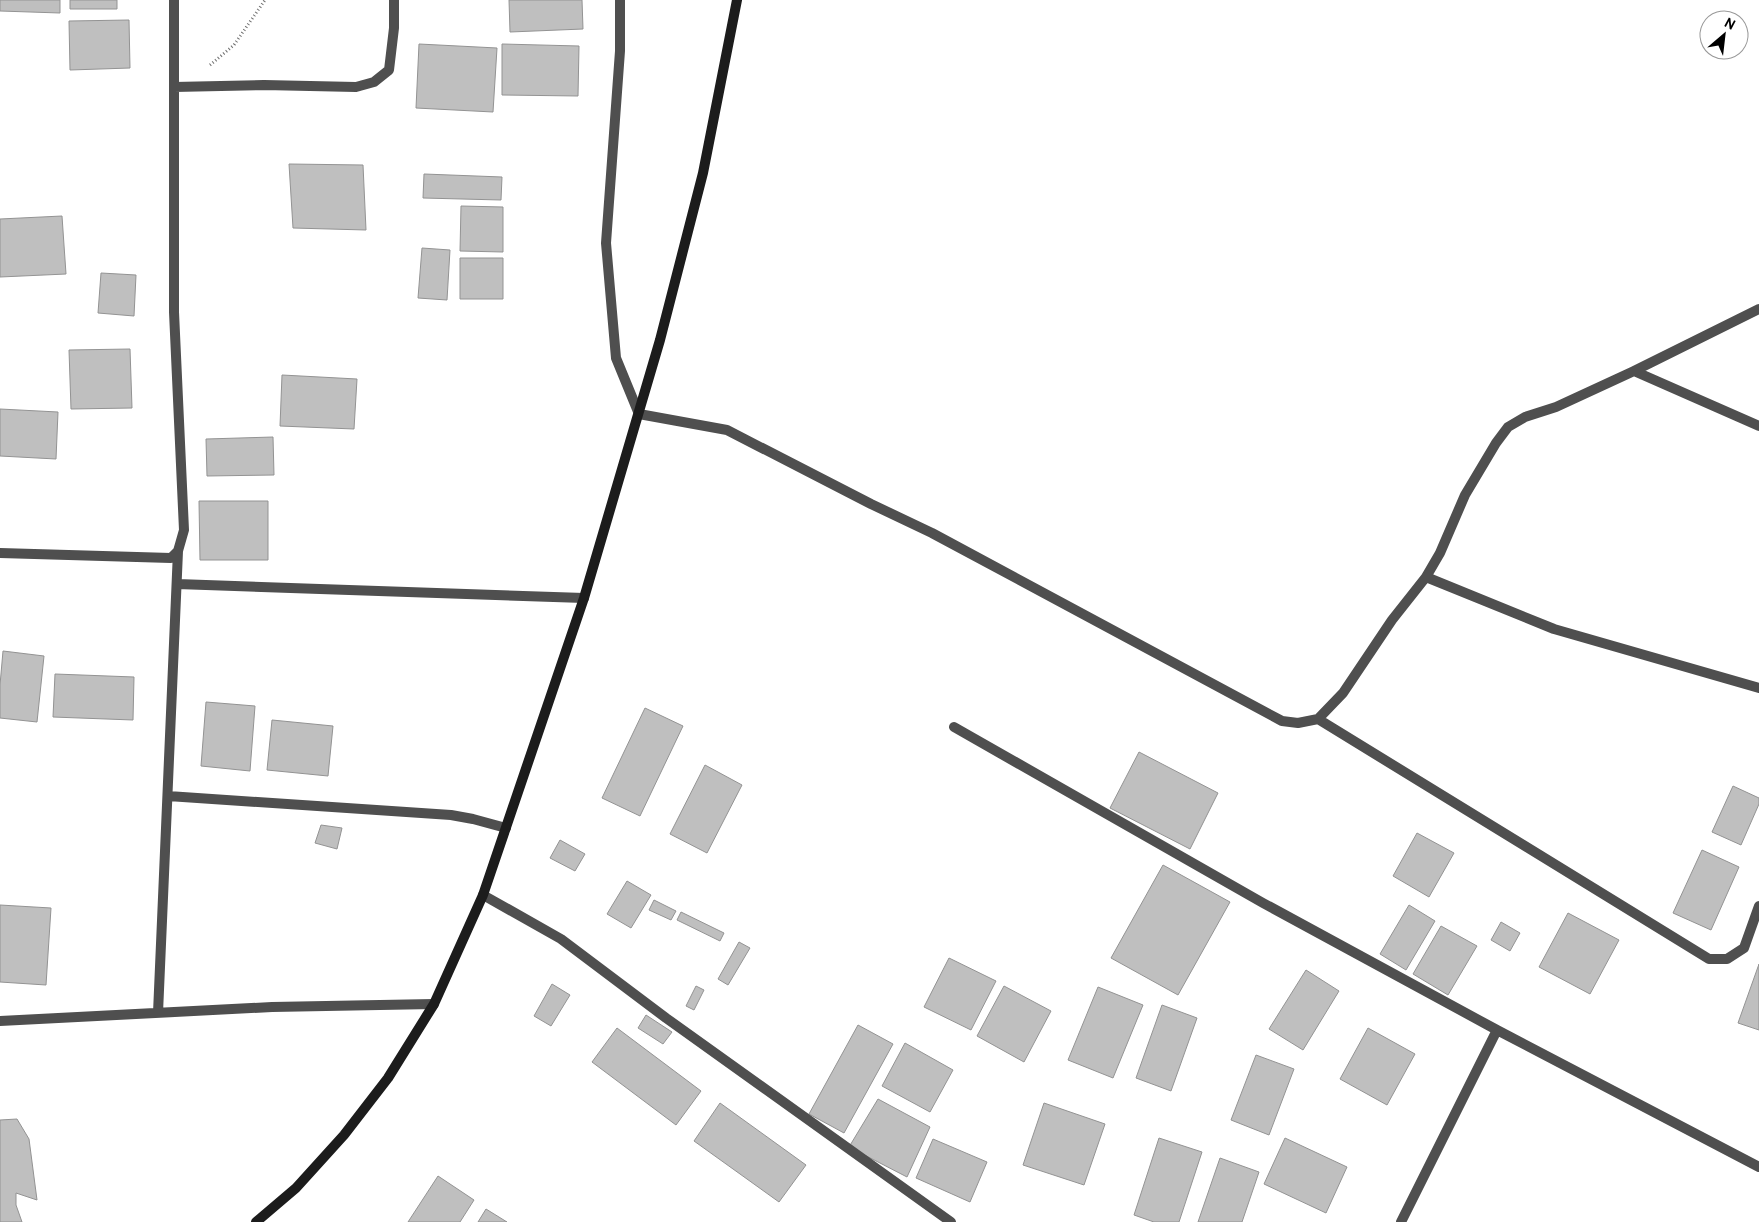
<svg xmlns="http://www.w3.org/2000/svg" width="1759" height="1222" font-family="Overpass,sans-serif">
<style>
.building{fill:#bfbfbf;stroke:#939393}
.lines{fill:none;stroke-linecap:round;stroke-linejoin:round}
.path{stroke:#717171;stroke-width:3;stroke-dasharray:1 2.5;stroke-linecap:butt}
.minor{stroke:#4f4f4f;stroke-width:10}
.secondary{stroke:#1c1c1c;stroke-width:10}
</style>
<rect width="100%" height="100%" fill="#fff"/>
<path class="building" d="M0,0H60V13L0,11Z
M70,0H117V9H70Z
M509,0H582L583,29L510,32Z
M129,20L130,68L70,70L69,21Z
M419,44L497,48L493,112L416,108Z
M502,44L579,46L578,96L502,95Z
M289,164L363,165L366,230L293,228Z
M424,174L502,177L501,200L423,198Z
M461,206L503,207V252L460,251Z
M62,216L66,274L0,277V219Z
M422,248L450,250L447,300L418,298Z
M460,258H503V299H460Z
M101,273L136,275L134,316L98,313Z
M130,349L132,408L71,409L69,350Z
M282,375L357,379L354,429L280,426Z
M0,409L58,412L56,459L0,456Z
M273,437L274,475L207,476L206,439Z
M199,501H268V560H200Z
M3,651L44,656L37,722L0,718V685Z
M55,674L134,677L133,720L53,717Z
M206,702L255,706L250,771L201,766Z
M645,708L683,726L640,816L602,798Z
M272,720L333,726L328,776L267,770Z
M1139,752L1218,793L1190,849L1110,808Z
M705,765L742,785L707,853L670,834Z
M1733,786L1759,798V804L1741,845L1712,832Z
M321,825L342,828L337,849L315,843Z
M1417,833L1454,853L1429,897L1393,876Z
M560,840L585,854L575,871L550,858Z
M1702,850L1739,867L1711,930L1673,913Z
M1163,865L1230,902L1178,995L1111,958Z
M627,881L651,895L631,928L607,914Z
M654,900L676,911L671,920L649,910Z
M0,905L51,908L46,985L0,982Z
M1409,905L1435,921L1406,970L1380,954Z
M681,912L724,933L720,941L677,920Z
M1568,913L1619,940L1590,994L1539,967Z
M1501,922L1520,933L1510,951L1491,940Z
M1441,926L1477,946L1448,995L1413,974Z
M739,942L750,948L728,985L718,979Z
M949,958L996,981L971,1030L924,1007Z
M1759,964V1030L1738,1023Z
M1306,970L1339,991L1303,1050L1269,1029Z
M552,984L570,995L551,1026L534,1016Z
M696,986L704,990L694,1010L686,1006Z
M1004,986L1051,1011L1024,1062L977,1036Z
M1098,987L1143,1005L1113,1078L1068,1060Z
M1162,1005L1197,1018L1171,1091L1136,1078Z
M646,1015L672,1032L663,1044L638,1028Z
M858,1025L893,1044L844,1133L809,1114Z
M617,1028L701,1091L676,1125L592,1062Z
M1368,1028L1415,1054L1387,1105L1340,1079Z
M905,1043L953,1070L930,1112L882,1086Z
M1256,1055L1294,1069L1269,1135L1231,1120Z
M878,1099L930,1127L907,1177L849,1147Z
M720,1103L806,1165L779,1202L694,1141Z
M1044,1103L1105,1124L1084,1185L1023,1165Z
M17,1119L29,1139L37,1200L16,1193V1205L22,1222H0V1120Z
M1159,1138L1202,1152L1179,1222H1154L1134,1215Z
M1285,1138L1347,1167L1326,1213L1264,1184Z
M933,1139L987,1162L970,1202L916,1178Z
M1220,1158L1259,1172L1242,1222H1198Z
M438,1176L474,1200L460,1222H408Z
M486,1209L507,1222H478Z"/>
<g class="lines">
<path class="path" d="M210,65L234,45L265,0"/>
<path class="minor" d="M620,0V51L606,243L616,358L639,414L727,430L871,504L932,533L1282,721L1298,723L1318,719L1343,693L1392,620L1426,577L1440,553L1465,495L1496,443L1508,427L1525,417L1556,407L1634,371L1759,309
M174,87L264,85L356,87L374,82L389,70L394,28V0
M1634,371L1759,426
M0,553L171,558L178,551
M1426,577L1554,629L1759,688
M177,584L584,598
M1318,719L1709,959H1727L1744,948L1759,906
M954,727L1263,903L1497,1030
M168,796L451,815L473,819L506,828
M483,895L561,939L666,1018L951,1222
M158,1013L178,551L184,530L174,312V0
M0,1021L272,1007L434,1004
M1401,1222L1497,1030L1759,1167"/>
<path class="secondary" d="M256,1222L296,1188L344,1135L388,1078L434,1004L483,895L584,598L660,340L703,173L737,0"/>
</g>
<g transform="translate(1724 35) rotate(28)"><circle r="24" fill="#ffffff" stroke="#999999"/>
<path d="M0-4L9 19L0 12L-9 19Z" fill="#000000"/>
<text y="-8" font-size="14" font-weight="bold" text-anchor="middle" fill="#000000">N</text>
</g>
</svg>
